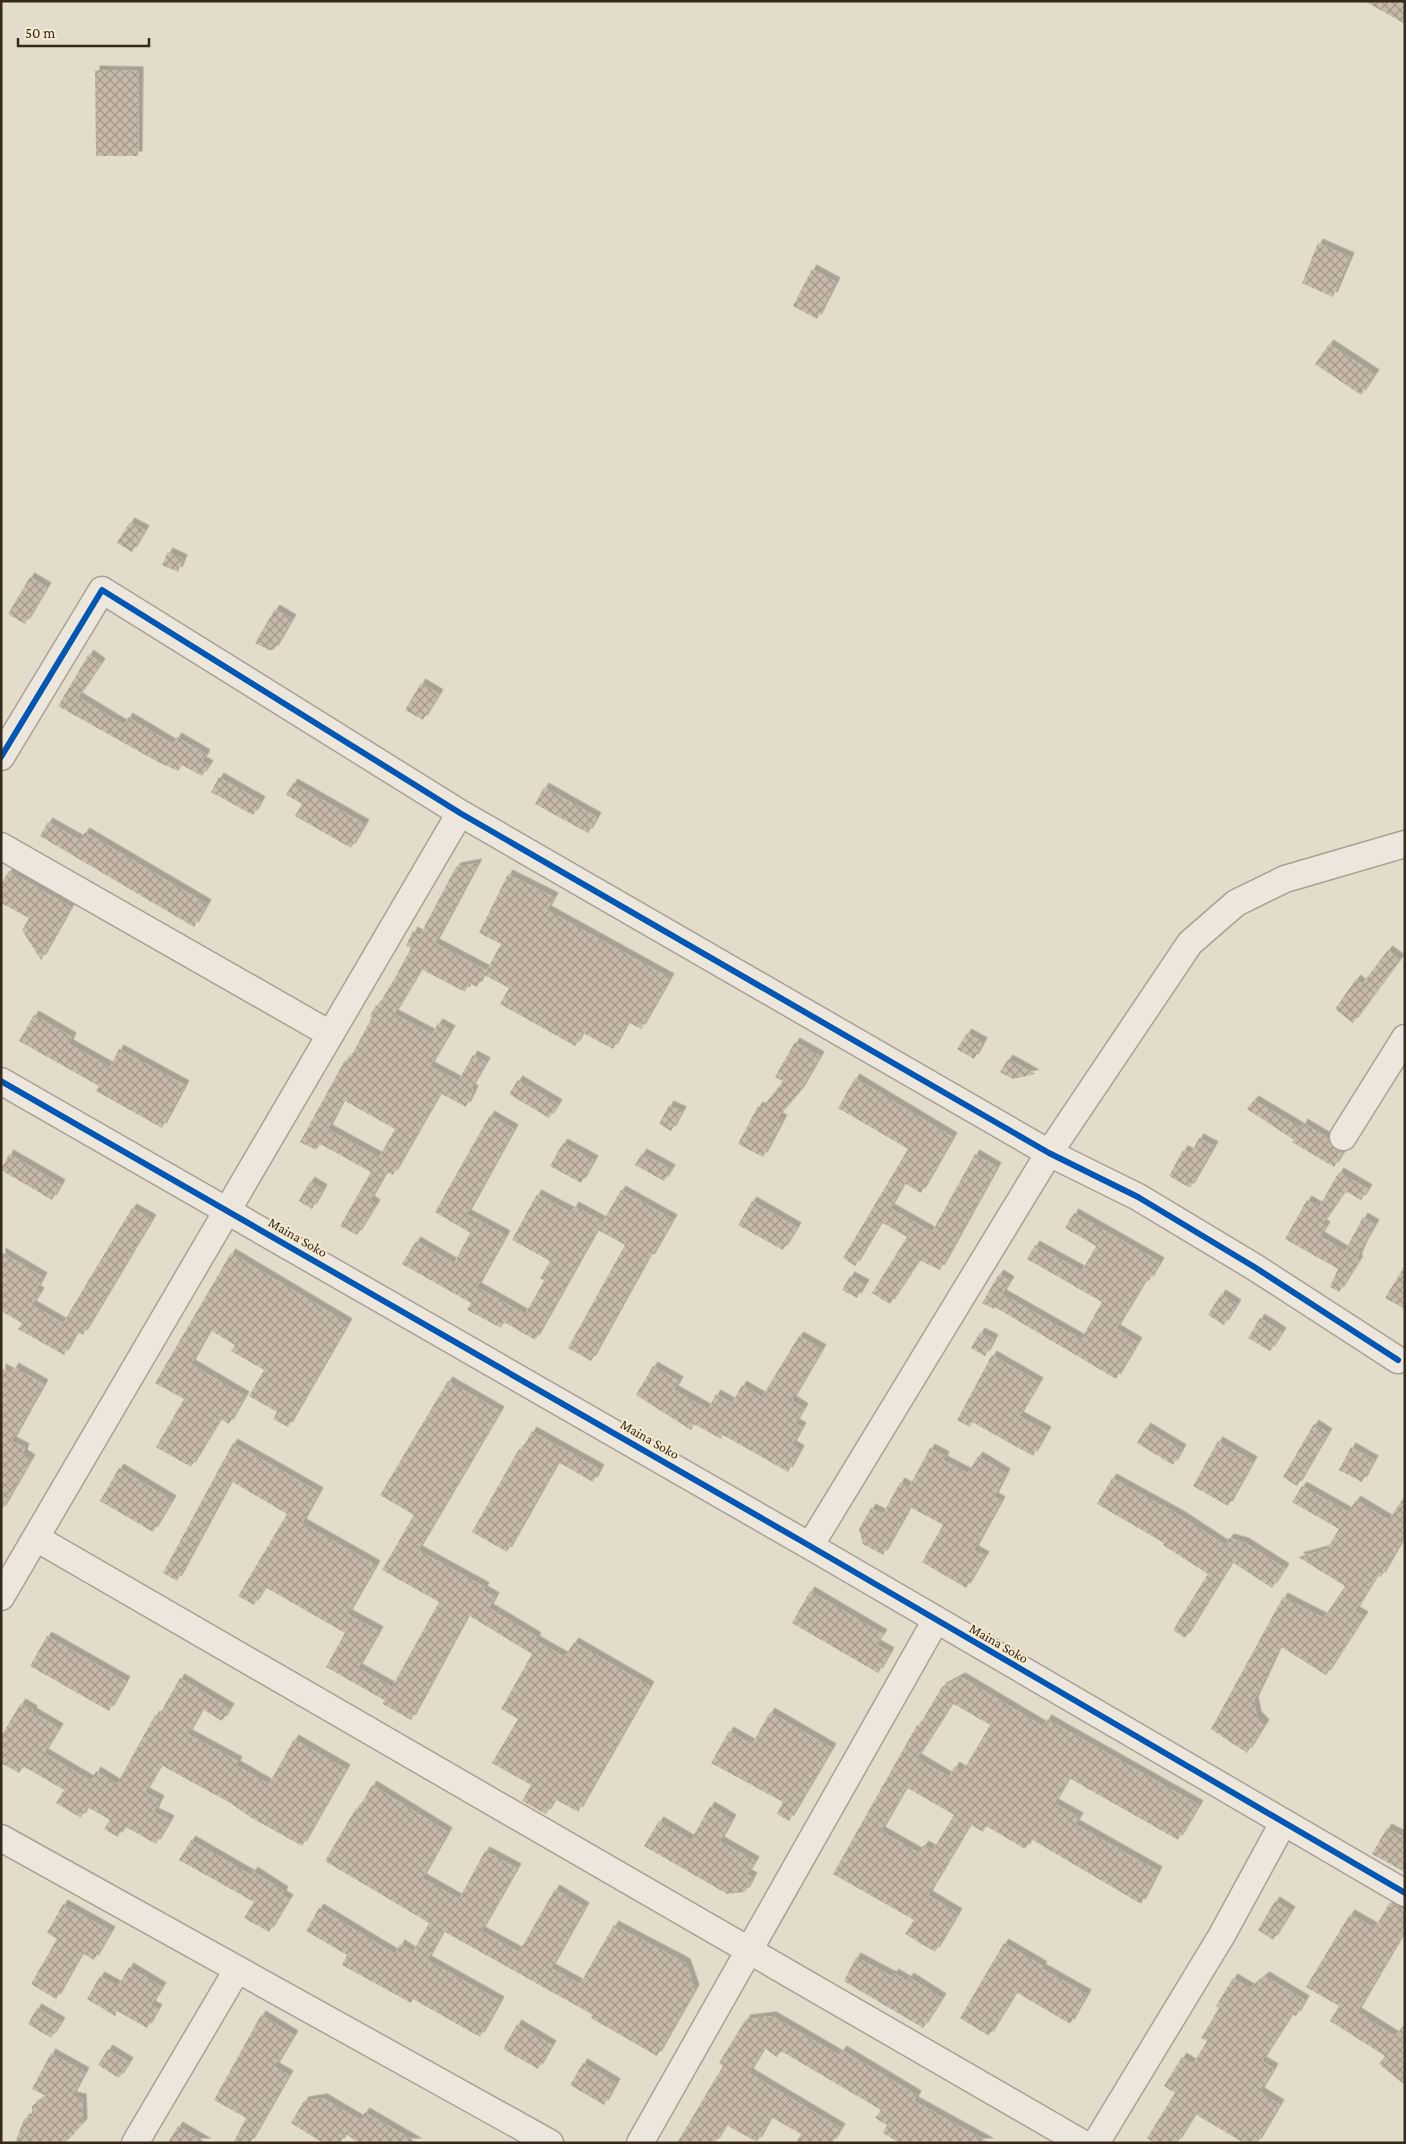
<svg xmlns="http://www.w3.org/2000/svg" width="1406" height="2144" font-family="'Crimson Pro',serif">
<style>
.building{fill:url(#building-cross-hatch);fill-rule:evenodd;filter:url(#shadow)}
.lines{fill:none;stroke-linecap:round;stroke-linejoin:round}
.minor-casing{stroke:#a8a094;stroke-width:29}
.minor{stroke:#ece6dc;stroke-width:26}
.cycleway-casing{stroke:#f5eacf;stroke-width:9}
.cycleway{stroke:#0057b8;stroke-width:6}
.labels{text-anchor:middle;dominant-baseline:central;stroke-width:4;stroke-linejoin:round;paint-order:stroke}
.street-label{font-size:14px;fill:#36291c;stroke:#f5eacf}
</style>
<defs>
<pattern id="building-cross-hatch" width="8" height="8" patternUnits="userSpaceOnUse" patternTransform="scale(1.25)"><rect width="8" height="8" fill="#c7baab"/><path d="M0 0l8 8M0 8l8-8" fill="none" stroke="#a2978a"/></pattern>
<filter id="shadow"><feDropShadow dx="4.5" dy="-4.5" stdDeviation="0" flood-color="#0004"/></filter>
</defs>
<rect width="100%" height="100%" fill="#e4dcca"/>
<path class="building" d="M1364,1H1405V24L1393,17Z
M95,70L139,71L138,156H96Z
M1318,243L1350,257L1333,297L1302,283Z
M812,269L836,282L817,319L793,306Z
M1329,344L1375,374L1361,395L1315,364Z
M130,522L145,530L132,552L117,543Z
M168,552L183,559L178,572L162,565Z
M30,577L47,587L25,624L8,614Z
M275,609L292,619L274,650H269L255,643Z
M89,654L101,663L78,697L124,725L128,717L173,744L177,737L206,754L202,761L209,765L202,776L182,765L178,771L158,762L58,706Z
M421,683L439,694L423,720L405,710Z
M219,777L261,801L253,815L211,792Z
M293,783L365,824L351,848L295,816L302,804L286,795Z
M544,787L597,817L588,833L535,804Z
M48,822L80,840L85,832L207,904L194,927L40,836Z
M478,863L435,943L486,970L477,987L469,983L465,992L421,969L394,1014L432,1034L438,1023L451,1030L430,1066L458,1081L473,1055L486,1062L471,1088L474,1090L466,1107L440,1093L393,1175L386,1172L370,1200L376,1204L357,1235L340,1226L371,1172L320,1144L316,1150L300,1142L345,1060L347,1061L354,1051L372,1017L370,1016L376,1005L378,1006L396,976L411,948L406,946L413,931L420,935L456,867ZM343,1100L395,1129L379,1157L328,1129Z
M9,871L71,907L41,960L22,930L29,918L1,903V884Z
M508,874L554,897L547,910L670,978L641,1029L628,1022L613,1049L583,1033L575,1046L500,1004L509,988L484,975L501,944L479,933Z
M1388,950L1400,959L1353,1023L1335,1009L1356,979L1362,984Z
M34,1015L72,1037L69,1044L110,1067L119,1049L185,1085L162,1128L96,1091L99,1086L19,1041Z
M967,1033L983,1042L974,1059L957,1049Z
M795,1042L820,1056L800,1091L778,1117L783,1119L763,1157L738,1144L758,1106L762,1108L783,1081L775,1077Z
M1008,1059L1035,1074L1013,1079L1000,1072Z
M855,1078L953,1137L921,1193L904,1183L890,1208L932,1232L975,1154L997,1167L940,1270L919,1260L890,1304L872,1293L907,1237L881,1222L855,1266L843,1258L908,1149L838,1108Z
M518,1080L558,1104L549,1118L509,1094Z
M1254,1100L1301,1128L1303,1123L1328,1138L1335,1149L1343,1152L1334,1167L1292,1142L1294,1140L1247,1109Z
M669,1105L682,1111L671,1131L659,1124Z
M490,1115L514,1129L467,1214L506,1235L477,1287L525,1314L544,1281L540,1278L550,1261L512,1240L537,1194L571,1212L574,1206L602,1221L535,1340L504,1322L501,1328L467,1310L471,1303L402,1264L416,1241L454,1263L470,1233L435,1212Z
M1199,1138L1214,1146L1190,1188L1169,1176L1183,1150L1191,1153Z
M563,1143L594,1160L581,1183L550,1166Z
M642,1153L671,1169L664,1181L635,1165Z
M9,1154L61,1184L52,1200L1,1170Z
M1339,1172L1368,1189L1361,1200L1345,1191L1322,1224L1326,1226L1320,1236L1345,1251L1363,1217L1375,1224L1363,1245L1357,1259L1359,1260L1339,1292L1330,1287L1338,1269L1285,1239L1307,1200L1319,1207Z
M310,1181L323,1189L312,1209L299,1201Z
M621,1190L673,1219L650,1259L648,1258L591,1361L568,1348L625,1245L598,1230Z
M752,1201L797,1227L783,1250L738,1225Z
M132,1208L152,1219L83,1335L77,1332L64,1355L18,1329L22,1323L1,1311V1252L43,1277L36,1290L40,1292L32,1305L63,1323Z
M1074,1213L1160,1262L1149,1281L1146,1279L1116,1329L1138,1342L1116,1379L995,1307L994,1309L982,1303L999,1274L1010,1281L1002,1294L1081,1339L1102,1302L1027,1259L1035,1245L1082,1271L1096,1246L1065,1228Z
M231,1253L348,1323L288,1427L273,1419L277,1412L249,1396L264,1370L231,1351L235,1345L210,1330L191,1364L245,1396L229,1424L220,1419L191,1467L156,1447L184,1399L155,1383Z
M1405,1265V1309L1385,1298Z
M850,1276L865,1284L857,1298L842,1290Z
M1221,1294L1237,1304L1224,1325L1208,1315Z
M1260,1318L1282,1332L1270,1351L1248,1338Z
M980,1332L994,1339L985,1356L971,1348Z
M799,1336L822,1349L792,1400L804,1408L795,1423L802,1427L792,1445L800,1450L788,1472L723,1435L721,1439L694,1424L691,1430L636,1395L653,1366L679,1381L674,1390L708,1409L716,1394L732,1403L742,1385L762,1397Z
M992,1355L1039,1382L1019,1416L1047,1431L1033,1456L972,1422L970,1427L957,1420Z
M14,1367L44,1384L12,1441L25,1448L23,1454L31,1459L1,1511V1368L11,1373Z
M448,1381L500,1411L418,1550L485,1587L483,1590L495,1597L489,1608L537,1637L535,1640L565,1657L574,1642L650,1686L578,1812L555,1799L546,1814L522,1801L531,1785L492,1763L518,1719L501,1709L532,1654L468,1615L411,1720L383,1704L384,1700L326,1667L345,1633L265,1587L254,1605L238,1596L287,1514L231,1481L177,1581L163,1573L233,1443L319,1492L302,1523L376,1565L348,1614L379,1631L358,1668L392,1687L439,1602L382,1570L414,1515L380,1495Z
M1314,1424L1328,1433L1297,1486L1283,1477Z
M1146,1427L1182,1449L1173,1465L1137,1443Z
M532,1431L600,1469L593,1482L558,1462L507,1552L472,1532L519,1449L521,1451Z
M1218,1441L1253,1461L1228,1506L1193,1486Z
M1351,1447L1374,1460L1362,1482L1339,1470Z
M930,1448L945,1456L943,1460L968,1473L978,1456L1006,1473L994,1497L1001,1501L974,1550L985,1556L966,1588L922,1562L943,1525L910,1507L883,1555L863,1544L859,1529L871,1508L883,1514L900,1482L909,1487Z
M119,1468L172,1500L153,1532L100,1501Z
M1112,1478L1181,1516L1225,1545L1229,1538L1244,1542L1285,1568L1272,1588L1232,1562L1185,1638L1173,1630L1208,1574L1163,1545L1164,1543L1097,1504Z
M1302,1486L1348,1512L1356,1500L1389,1520L1405,1495V1535L1381,1577L1377,1575L1355,1611L1364,1616L1326,1675L1280,1646L1254,1701L1257,1716L1265,1724L1247,1753L1211,1729L1283,1597L1324,1618L1345,1586L1298,1557L1327,1549L1339,1529L1292,1502Z
M810,1591L883,1634L876,1644L890,1652L878,1673L792,1623Z
M47,1636L126,1681L109,1711L30,1666Z
M961,1677L1043,1726L1047,1719L1199,1805L1178,1840L1069,1778L1054,1803L1079,1817L1075,1824L1158,1871L1141,1904L1031,1839L1025,1849L986,1826L983,1832L970,1824L928,1895L958,1913L935,1952L905,1934L914,1920L833,1874L917,1725L919,1726L942,1687ZM952,1703L990,1725L963,1771L955,1766L949,1777L917,1758ZM906,1787L954,1815L933,1850L924,1845L919,1853L881,1831Z
M180,1678L230,1708L222,1721L202,1709L188,1734L238,1761L236,1765L269,1784L294,1739L346,1769L302,1846L250,1817L232,1804L161,1765L145,1792L160,1800L154,1812L170,1820L156,1844L124,1826L118,1837L104,1829L110,1820L87,1807L81,1818L56,1803L64,1790L23,1766L19,1773L1,1763V1736L21,1703L33,1710L32,1712L59,1728L44,1753L91,1781L96,1771L117,1784L155,1715L158,1717Z
M770,1712L832,1748L789,1821L777,1814L783,1802L711,1763L729,1731L752,1744Z
M372,1785L448,1832L422,1878L459,1899L485,1851L517,1868L481,1931L519,1952L555,1889L585,1907L551,1968L580,1984L614,1925L686,1963L695,1989L657,2056L591,2018L593,2015L443,1931L427,1960L500,2001L480,2037L413,1999L411,2003L342,1965L347,1955L306,1931L319,1908L395,1954L400,1944L413,1952L429,1923L325,1861L356,1808L358,1810Z
M710,1806L732,1819L720,1841L755,1861L747,1874L753,1877L745,1892L727,1894L644,1846L659,1821L691,1840Z
M1387,1828L1405,1837V1872L1372,1854Z
M191,1840L251,1875L253,1871L284,1891L282,1895L289,1899L269,1932L244,1918L254,1902L179,1860Z
M1275,1901L1291,1911L1273,1940L1258,1930Z
M1390,1902L1405,1911V1930L1357,2012L1395,2036L1405,2024V2085L1379,2064L1385,2056L1330,2021L1339,2006L1306,1987L1350,1914L1375,1928Z
M63,1904L111,1931L94,1960L82,1953L56,1999L31,1984L57,1939L47,1933Z
M1004,1943L1043,1966L1041,1968L1087,1994L1070,2024L1016,1992L989,2036L960,2018Z
M856,1957L892,1976L894,1973L907,1981L909,1977L942,1998L923,2028L844,1981Z
M129,1967L162,1987L151,2005L158,2009L147,2028L117,2011L115,2016L87,1999L100,1976L118,1986Z
M1265,1976L1305,2000L1296,2016L1292,2014L1262,2061L1274,2068L1260,2092L1280,2104L1257,2143H1244L1195,2114L1177,2143H1154L1147,2138L1175,2093L1164,2086L1182,2057L1193,2064L1207,2041L1201,2038L1219,2008L1216,2006L1233,1978L1250,1988Z
M37,2008L61,2022L51,2038L28,2024Z
M261,2015L294,2035L275,2067L289,2075L250,2143H233L246,2118L214,2100Z
M772,2016L839,2055L842,2050L917,2095L914,2101L990,2143H899L883,2133L887,2125L875,2118L881,2110L781,2051L777,2057L764,2048L749,2073L841,2128L832,2143H796L801,2134L771,2117L757,2142L726,2125L715,2143H677L723,2066L719,2063L746,2019Z
M517,2024L552,2045L538,2069L503,2049Z
M108,2049L129,2062L119,2078L98,2065Z
M51,2053L85,2072L72,2096L82,2098L83,2123L65,2143H15L24,2119L32,2116V2106L46,2096L32,2089Z
M583,2063L616,2083L604,2105L570,2085Z
M323,2098L360,2120L365,2112L418,2143H359L345,2134L340,2143H323L291,2123L304,2101Z
M178,2126L207,2143H168Z"/>
<g class="lines">
<g class="minor-casing">
<path id="minor" d="M1,757L102,590L460,813L1049,1153L1138,1197L1256,1268L1398,1360
M1,846L330,1034
M1,1081L810,1546L1405,1893
M1343,1137L1405,1038
M36,1538L1082,2143
M810,1546L1049,1153L1190,943L1236,903L1285,879L1405,844
M1,1597L460,813
M1,1838L550,2143
M135,2143L237,1970
M640,2143L936,1620
M1096,2143L1222,1935L1283,1823"/>
</g>
<use href="#minor" class="minor"/>
<g class="cycleway-casing">
<path id="cycleway" d="M1,757L102,590L460,813L1049,1153L1138,1197L1256,1268L1398,1360
M1,1081L810,1546L1405,1893"/>
</g>
<use href="#cycleway" class="cycleway"/>
</g>
<g class="labels">
<g class="street-label">
<text transform="translate(298 1237) rotate(30)">Maina Soko</text>
<text transform="translate(650 1439) rotate(30)">Maina Soko</text>
<text transform="translate(999 1643) rotate(30)">Maina Soko</text>
</g>
</g>
<rect width="1406" height="2144" fill="none" stroke="#36291c" stroke-width="5"/>
<path d="M18 38v8h131v-8" fill="none" stroke="#36291c" stroke-width="2.5"/>
<text x="25" y="38" font-size="15" fill="#36291c" stroke="#f5eacf" stroke-width="4" paint-order="stroke">50 m</text>
</svg>
